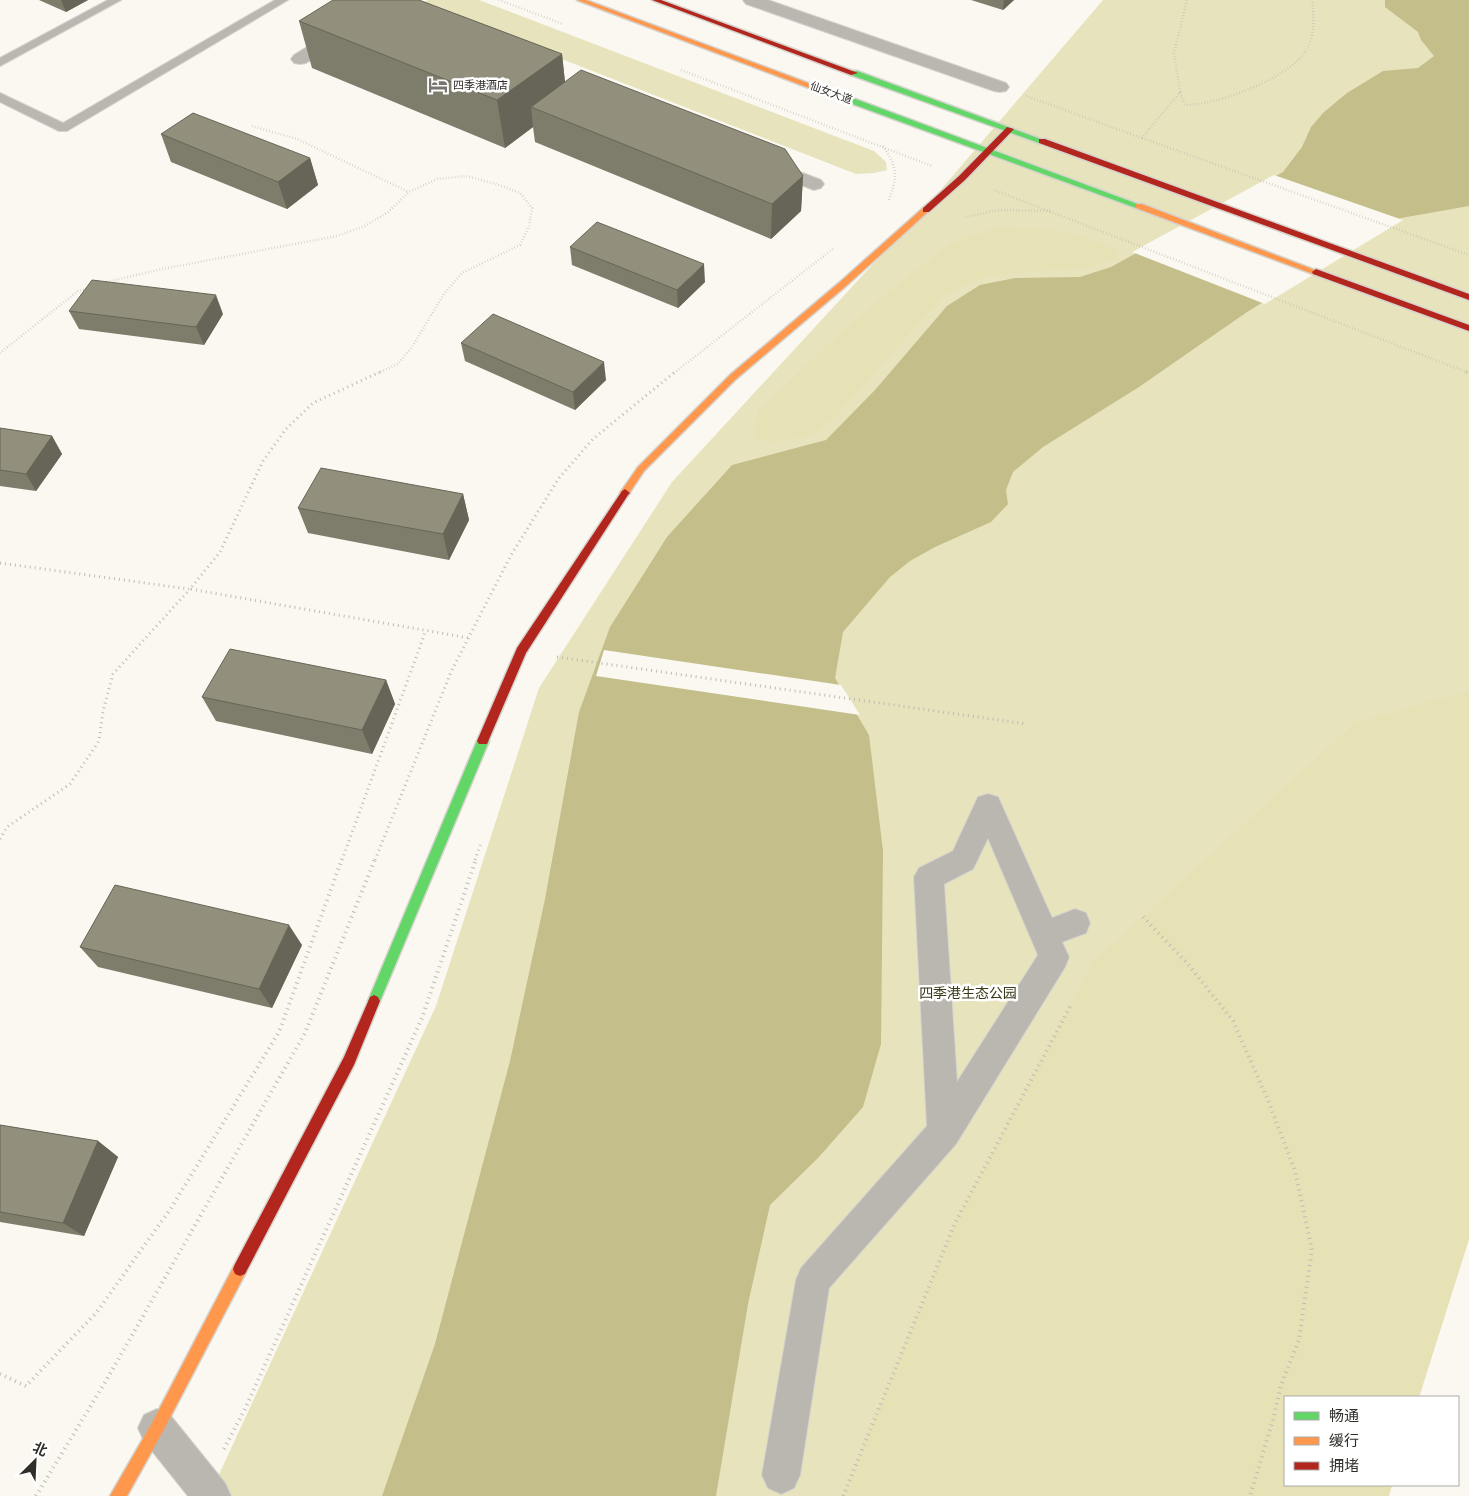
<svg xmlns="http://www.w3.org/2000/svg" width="1469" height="1496" font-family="Signika,'Noto Sans SC',sans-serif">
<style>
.green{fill:#e7e3bc}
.forest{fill:#e7e1b6}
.water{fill:#c4be8a}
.pier{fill:#faf8f0}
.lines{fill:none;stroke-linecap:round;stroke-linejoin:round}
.lane-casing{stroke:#d5d3cd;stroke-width:2}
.street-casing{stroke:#d5d3cd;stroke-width:2}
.fast-casing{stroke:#d5d3cd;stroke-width:3}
.slow-casing{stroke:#d5d3cd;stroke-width:3}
.jam-casing{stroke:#d5d3cd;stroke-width:3}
.path-far2{stroke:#bdbcb4;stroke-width:2.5;stroke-dasharray:0.5 2.5;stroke-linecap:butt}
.path-far1{stroke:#bdbcb4;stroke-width:3;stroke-dasharray:1 4;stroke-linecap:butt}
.path{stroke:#bdbcb4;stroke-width:4;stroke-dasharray:1 4.5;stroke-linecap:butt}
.lane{fill:#b9b7af;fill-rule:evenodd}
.street{fill:#b9b7af;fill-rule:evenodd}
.fast{fill:#63d668;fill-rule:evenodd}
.slow{fill:#ff974d;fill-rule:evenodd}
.jam{fill:#b3261e;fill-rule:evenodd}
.wall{fill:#7e7c6b}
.shaded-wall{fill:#666557}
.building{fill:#92907c;stroke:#666557}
.labels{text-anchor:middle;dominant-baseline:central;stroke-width:5;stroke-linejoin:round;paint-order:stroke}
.far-poi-label{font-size:11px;fill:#2f2e29;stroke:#fff;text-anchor:start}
.far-street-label{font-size:11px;fill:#2f2e29;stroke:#fff}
.park-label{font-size:14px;fill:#3c3818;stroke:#fff}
</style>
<rect width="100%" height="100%" fill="#faf8f0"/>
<path class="green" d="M428,0H479L874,151L886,162L887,170L874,173L856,174L421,4Z
M1103,0H1469V1239L1419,1397H1285V1485H1392L1389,1496H209L436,1006L539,688L672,482L933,199Z"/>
<path class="forest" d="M997,227L1069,232L1118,250L1115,259L1085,268L989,275L944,295L832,420L806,437L772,442L754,438L758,411L833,340L892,289L951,244Z
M1469,691V1239L1419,1397H1285V1485H1392L1389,1496H843L955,1223L1093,962L1356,722Z"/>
<path class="water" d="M1385,0H1469V206L1401,218L1247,312L1139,387L1043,447L1013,472L1006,490L1008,504L991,522L935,547L910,561L890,577L843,632L835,678L869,735L883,851L881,1044L863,1107L818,1158L770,1205L748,1304L716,1496H382L435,1344L510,1061L545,899L579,712L610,627L667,537L732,465L826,440L875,390L947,306L980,285L1015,278L1080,277L1111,267L1283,172L1302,147L1311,127L1324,112L1347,93L1383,71L1418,68L1434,56L1421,40L1418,32L1385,7Z"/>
<path class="pier" d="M1274,175L1403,220L1265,304L1132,252Z
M604,650L841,685L860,715L596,676Z"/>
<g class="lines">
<g class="lane-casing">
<path id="lane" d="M108,0H121L0,66V58Z
M275,0H288L67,131H59L0,102V93L63,123Z"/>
</g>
<g class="street-casing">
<path id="street" d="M383,0H404L401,4L306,63L300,64L294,63L291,59L294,55Z
M743,0H768L1006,83L1009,87L1006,91L1000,92L994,91L746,4Z
M769,160L821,180L824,184L821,188L814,190L762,170L759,166L762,162Z
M988,794L998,797L1052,918L1075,909L1086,913L1090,923L1086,933L1062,942L1069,957L1065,967L956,1144L829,1288L800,1475L794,1488L781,1494L768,1488L762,1475L796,1280L801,1268L927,1126L914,877L919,868L953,851L978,797ZM988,838L1038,955L957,1082L944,884L973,869Z
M157,1409L170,1415L225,1483L231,1496H188L144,1441L138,1428L144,1415Z"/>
</g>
<g class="fast-casing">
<path id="fast" d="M851,71H857L1046,141L1039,143L851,75Z
M809,84H815L1143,206L1136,208L809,88Z
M483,736L487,738L489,741L380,1001L378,1005L374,1007L370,1005L368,1001L477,741L479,738Z"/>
</g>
<g class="slow-casing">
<path id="slow" d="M577,0H586L816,86L809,88Z
M1136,204H1142L1320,272L1316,275L1313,274L1136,208Z
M923,208L930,210L846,286L736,379L644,471L628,495H622L620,493L638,467L730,375L840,282Z
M240,1262L245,1264L247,1269L245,1274L162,1433L127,1496H110L152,1423L235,1264Z"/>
</g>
<g class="jam-casing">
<path id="jam" d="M652,0H661L858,73L851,75Z
M1007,127L1014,129L965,180L929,212H923V208L959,176Z
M1039,139H1045L1469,294V300L1039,143Z
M1316,269L1469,325V331L1313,274L1312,272Z
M625,489L630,493L628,495L526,653L487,744H479L477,741L517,648L622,491Z
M374,995L378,997L380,1001L354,1065L245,1274L240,1276L235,1274L233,1269L235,1264L344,1057L370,997Z"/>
</g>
<path class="path-far2" d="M499,0L563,24
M681,70L932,166
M1180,93L1185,105C1217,105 1287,79 1305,52C1315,38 1314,16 1312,0
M1026,96L1142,138L1180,92L1174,53L1187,0
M252,126L297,139L409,192
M1142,138L1469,255
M883,146C898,168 898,177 888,202
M994,190L1469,373
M966,217L998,210L1051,211
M107,282L162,269L337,236L365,226L388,212L409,192L437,179L466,176L496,184L520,193L532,208L529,226L520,245L462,273L444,294L412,347L398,364L378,373
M0,353L78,291L87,289
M674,373L834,248"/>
<path class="path-far1" d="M380,372L313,403L286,429L263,461L220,552L190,589L469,638
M1466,372L1469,373
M0,563L189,589
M557,657L1027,724
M0,839L7,827L70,784L99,741L103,711L113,674L190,589
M342,860L426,630
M375,860L451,672L511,555L559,478L593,439L675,372
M475,860L481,843"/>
<path class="path" d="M1143,917L1188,964L1233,1021L1268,1100L1295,1171L1312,1250L1299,1340L1281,1385L1273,1420L1250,1496
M0,1374L26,1386L97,1312L171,1208L279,1032L342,859
M224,1449L245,1409L422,1018L476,859
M36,1496L107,1379L305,1033L375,859
M843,1496L955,1223L1072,1003"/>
<use href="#lane" class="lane"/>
<use href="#street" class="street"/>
<use href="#fast" class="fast"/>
<use href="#slow" class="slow"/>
<use href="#jam" class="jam"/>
</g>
<path class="wall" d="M39,0H88L66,12Z
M971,0H1014L1003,10Z
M299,21L562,54L565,82L803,176L801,211L771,239L535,142L533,127L505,148L312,68Z
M161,134L310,158L318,185L287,209L171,162Z
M570,247L705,282L678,308L572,265Z
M69,311L223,314L204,345L79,329Z
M461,343L606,380L575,410L465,361Z
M0,428L52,436L62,454L36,491L0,486Z
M463,494L469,520L449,560L308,533L298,508Z
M386,680L395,704L372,754L216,721L202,697Z
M302,945L272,1008L98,967L80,947Z
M0,1125L98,1141L118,1157L84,1236L0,1222Z"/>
<path class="shaded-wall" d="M61,0H88L66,12Z
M1004,0H1014L1003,10Z
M562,54L567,102L531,107L533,127L505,148L497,100Z
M310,158L318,185L287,209L278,182Z
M803,176L801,211L771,239L772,204Z
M704,264L705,282L678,308L677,290Z
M216,295L223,314L204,345L196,327Z
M604,362L606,380L575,410L573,392Z
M52,436L62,454L36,491L26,474Z
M463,494L469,520L449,560L443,534Z
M386,680L395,704L372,754L362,730Z
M289,925L302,945L272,1008L259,989Z
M98,1141L118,1157L84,1236L63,1223Z"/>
<path class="building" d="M333,0H419L562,54L497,100L299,21Z
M581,70L785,149L803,176L772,204L531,107Z
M193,113L310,158L278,182L161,134Z
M597,222L704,264L677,290L570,247Z
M92,280L216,295L196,327L69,311Z
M493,314L604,362L573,392L461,343Z
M0,428L52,436L26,474L0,470Z
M321,468L463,494L443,534L298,508Z
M230,649L386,680L362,730L202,697Z
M115,885L289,925L259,989L80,947Z
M0,1125L98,1141L63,1223L0,1212Z"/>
<defs>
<g id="hotel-bare" transform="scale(1.5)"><path d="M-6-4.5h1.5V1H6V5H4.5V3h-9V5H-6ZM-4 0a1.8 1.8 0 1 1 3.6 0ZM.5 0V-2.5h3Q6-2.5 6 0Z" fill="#76756f" stroke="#fff" stroke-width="2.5" paint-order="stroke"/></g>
</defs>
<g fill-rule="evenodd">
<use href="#hotel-bare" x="438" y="85"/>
</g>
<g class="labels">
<g class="far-poi-label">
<text x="453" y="85">四季港酒店</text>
</g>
<g class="far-street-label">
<text transform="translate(831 93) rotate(20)">仙女大道</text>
</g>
<g class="park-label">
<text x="968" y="993">四季港生态公园</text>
</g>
</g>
<rect x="1284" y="1396" width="175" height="90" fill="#ffffff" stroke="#acaba9"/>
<rect x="1294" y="1412" width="25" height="8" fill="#63d668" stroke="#acaba9"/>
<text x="1329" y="1421" font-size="15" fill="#2f2e29">畅通</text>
<rect x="1294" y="1437" width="25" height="8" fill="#ff974d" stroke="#acaba9"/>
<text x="1329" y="1446" font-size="15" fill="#2f2e29">缓行</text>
<rect x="1294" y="1462" width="25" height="8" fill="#b3261e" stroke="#acaba9"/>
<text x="1329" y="1471" font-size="15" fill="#2f2e29">拥堵</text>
<g transform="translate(35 1461) rotate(24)" stroke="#ffffff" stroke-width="4" paint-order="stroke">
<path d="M0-4L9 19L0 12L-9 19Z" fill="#2f2e29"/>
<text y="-8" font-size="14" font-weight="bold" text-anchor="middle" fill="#2f2e29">北</text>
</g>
</svg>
